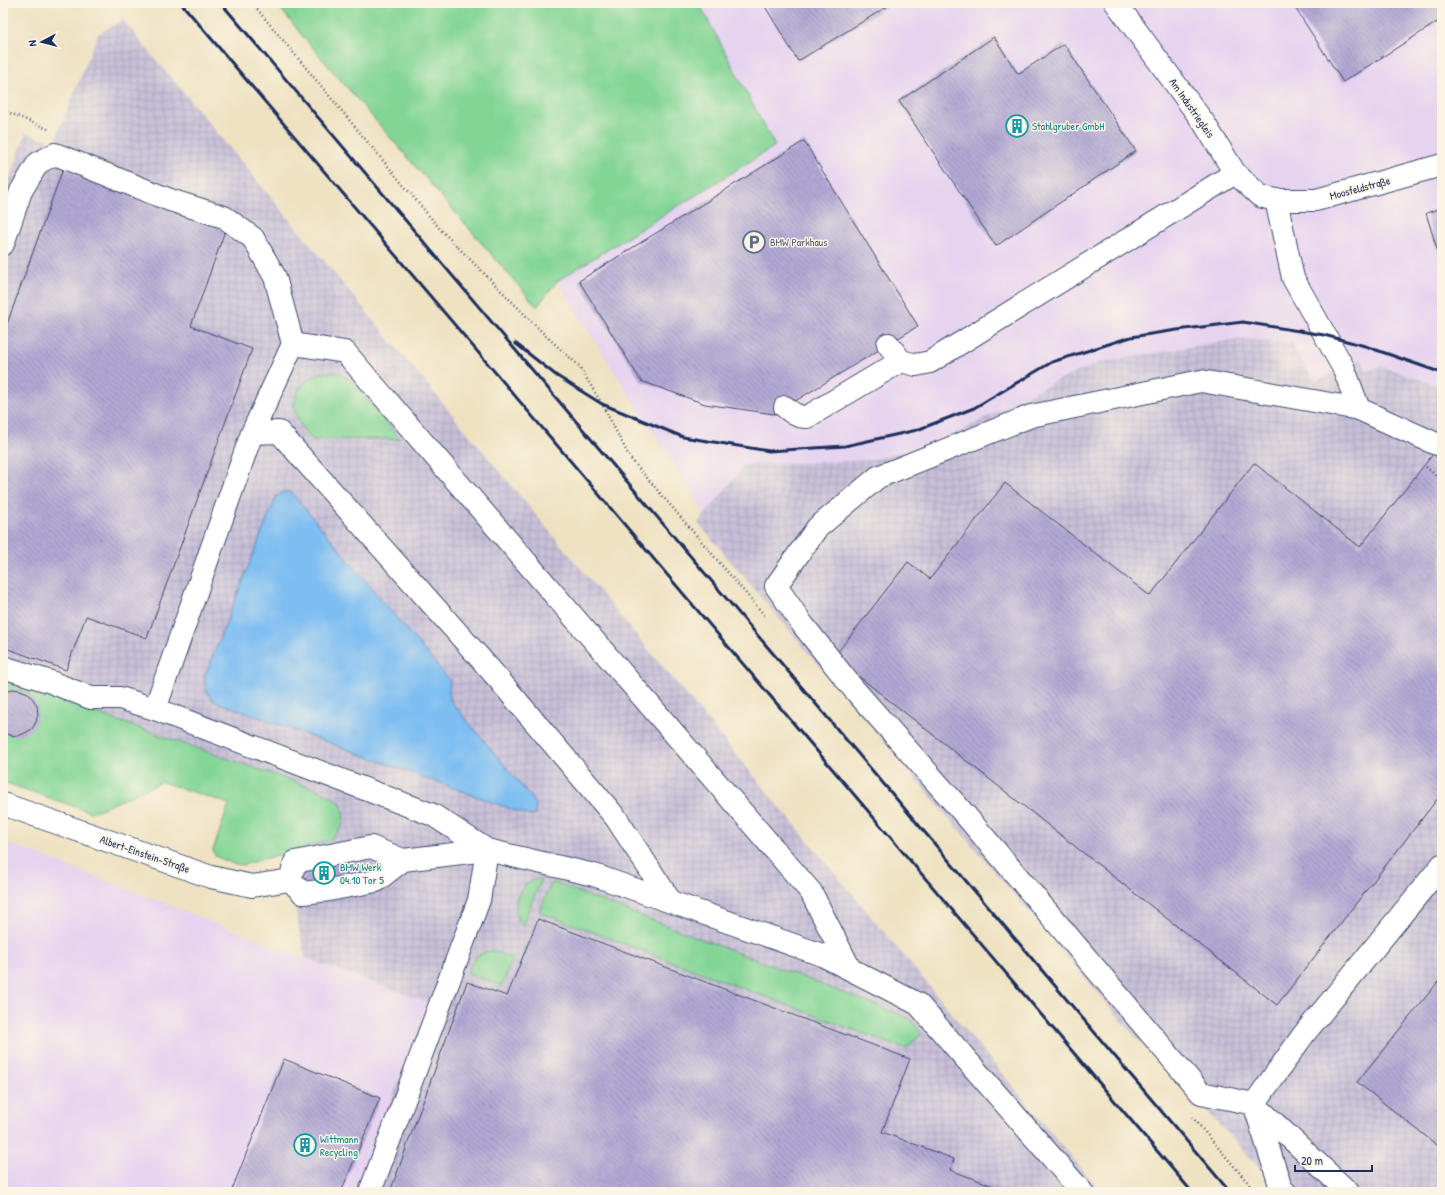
<svg xmlns="http://www.w3.org/2000/svg" width="1445" height="1195" font-family="'Patrick Hand',sans-serif">
<style>
.built{fill:#e6d3f0}
.industrial{fill:url(#industrial-grid)}
.grass{fill:#83d596;stroke:#4f827a}
.water{fill:#7dbdf2;stroke:#4c76a8}
.building{fill:url(#building-back-hatch)}
.lines{fill:none;stroke-linecap:round;stroke-linejoin:round}
.minor-casing{stroke:#3b4a6d;stroke-width:24}
.path{stroke:#3b4a6d;stroke-width:2.5;stroke-dasharray:1 3;stroke-linecap:butt}
.minor{stroke:#fff;stroke-width:22}
.rail{stroke:#1b2f5e;stroke-width:3}
.labels{text-anchor:middle;dominant-baseline:central;stroke-width:3;stroke-linejoin:round;paint-order:stroke}
.street-label{font-size:11px;fill:#1b2f5e;stroke:#fcf5e5}
.culture-label{font-size:11px;fill:#0d838f;stroke:#fcf5e5;text-anchor:start}
.service-label{font-size:11px;fill:#4e5e75;stroke:#fcf5e5;text-anchor:start}
</style>
<defs>
<pattern id="industrial-grid" width="8" height="8" patternUnits="userSpaceOnUse"><rect width="8" height="8" fill="#c8c0d8"/><path d="M0 4h8M4 0v8" fill="none" stroke="#aba5bc"/></pattern>
<pattern id="building-back-hatch" width="6" height="6" patternUnits="userSpaceOnUse"><rect width="6" height="6" fill="#b2a8d4"/><path d="M-1 5l2 2M0 0l6 6M5-1l2 2" fill="none" stroke="#9089af"/></pattern>
</defs>
<rect width="100%" height="100%" fill="#fcf5e5"/>
<filter id="ink" filterUnits="userSpaceOnUse"><feTurbulence type="fractalNoise" baseFrequency=".025" numOctaves="2"/><feDisplacementMap in="SourceGraphic" scale="8" xChannelSelector="R" yChannelSelector="G"/><feConvolveMatrix kernelMatrix="1 2 1 2 8 2 1 2 1" color-interpolation-filters="sRGB"/></filter>
<filter id="wash" filterUnits="userSpaceOnUse"><feTurbulence type="fractalNoise" baseFrequency=".012" numOctaves="4" result="noise"/><feDisplacementMap in="SourceGraphic" scale="16" xChannelSelector="R" yChannelSelector="G"/><feGaussianBlur stdDeviation="0.9" result="paint"/><feColorMatrix in="noise" values="0 0 0 0 0 0 0 0 0 0 0 0 0 0 0 0 0 1.4 0 .05"/><feComposite in="paint" operator="in"/></filter>
<g filter="url(#wash)">
<rect width="100%" height="100%" fill="#eee2c2"/>
<path class="built" d="M699,3H1442V1192L717,533L557,281L775,146Z
M3,841L305,958L429,1003L356,1192H3Z"/>
<path class="industrial" d="M123,20L1101,1192H356L429,1003L305,958L282,844L230,792L118,752L3,775V198L26,133L54,143L98,34Z
M1237,339L1291,343L1315,382L1361,359L1367,371L1381,366L1442,387V1192H1283L1132,1033L698,523L745,465L872,460L943,441L1020,399L1060,379L1102,362Z"/>
<path class="grass" d="M276,3H699L775,146L557,281L537,307L305,39Z
M325,372L339,373L352,381L400,439L313,440C308,435 302,429 299,422C287,398 300,379 325,372Z
M3,681L324,792L341,803C346,821 345,827 330,840L243,865L233,864L215,856L213,850L229,804L162,782L101,809L90,812L3,782Z
M535,879L541,880L522,926C510,911 516,886 535,879Z
M552,882L909,1018L922,1034L905,1049L539,912Z
M493,951L513,958L502,986L467,973C474,959 476,952 493,951Z"/>
<path class="water" d="M283,492H291L450,681L449,690L450,700L530,796L536,805L535,815L530,816L214,701L206,691L204,678L276,497Z"/>
<g id="blocks">
<path class="building" d="M763,3H893L798,61Z
M1292,3H1442V19L1343,82Z
M994,37L1018,74L1064,44L1136,151L996,246L899,101Z
M804,141L918,326L774,414L705,404L641,381L579,281Z
M63,169L226,228L191,326L252,349L147,638L86,616L66,670L3,647V335Z
M1442,208V266L1426,213Z
M1433,454L1442,460V793L1277,1005L834,657L908,562L930,579L1005,483L1150,596L1254,463L1360,547Z
M13,689L20,690L28,693L33,699L37,706L38,714L36,722L32,729L25,733L18,736L10,735L3,733V693Z
M345,862L347,876L303,883L301,869Z
M538,919L910,1059L882,1132L954,1159L950,1170L1010,1192H390L467,982L507,996Z
M1442,977V1149L1357,1082Z
M284,1059L380,1098L341,1192H231Z"/>
</g>
</g>
<g filter="url(#ink)">
<use href="#blocks" fill-opacity="0" stroke="#3b4a6d" stroke-width="1"/>
<g class="lines">
<g class="minor-casing">
<path id="minor" d="M1116,3L1204,123L1235,173L1260,196L1276,200H1316L1442,165
M1276,200L1293,278L1344,369L1359,409L1434,443L1442,445
M3,244L21,191L38,163L55,154L170,200L224,217L253,238L275,277L293,344
M888,344L901,361L916,365L930,362L1235,173
M785,407C792,413 797,417 807,417L901,361
M1359,409L1201,381L1031,416L878,477L817,528L776,586L803,625L852,687L967,817L1201,1093L1254,1104L1304,1034L1442,865
M252,433L279,432L495,675L616,818L671,902
M3,667L51,682L91,698H120L155,709
M3,804L211,877L252,886L290,880
M290,880L303,893L329,890L376,881L403,860L487,850L594,875L822,955L918,1004L1082,1192
M290,880L295,862L371,847L403,860
M1254,1104L1348,1192
M1255,1107L1281,1188L1285,1192
M370,1192L479,900L487,850L433,815L155,709L252,433L293,344L345,352L811,892L850,969"/>
</g>
<path class="path" d="M252,3L440,229L546,336L579,366L602,404L630,458L766,617
M3,110L50,130
M1426,467L1442,481
M1192,1117L1256,1192"/>
<use href="#minor" class="minor"/>
<path class="rail" d="M181,3L1192,1192
M221,3L1230,1192
M515,343L557,376L602,404L683,437L769,451L845,446L917,430L974,408L1052,362L1131,337L1177,330L1243,322L1324,335L1365,346L1442,373"/>
</g>
</g>
<defs>
<g id="building-ring" transform="scale(1.15)"><circle r="9.5" fill="#fcf5e5" stroke="#0f9aa8" stroke-width="1.5"/><path d="M-4-6H4V6H1V3H-1V6H-4ZM-2.5-4.3h1.7v1.8h-1.7ZM.8-4.3h1.7v1.8H.8ZM-2.5-1h1.7V.8h-1.7ZM.8-1h1.7V.8H.8Z" fill="#0f9aa8"/></g>
<g id="parking-ring" transform="scale(1.15)"><circle r="9.5" fill="#fcf5e5" stroke="#5c6f8a" stroke-width="1.5"/><path d="M-3.5-5.5H1a3.5 3.5 0 0 1 0 7H-1V5.5H-3.5ZM-1-3.4V-.6H.8a1.4 1.4 0 0 0 0-2.8Z" fill="#5c6f8a"/></g>
</defs>
<g fill-rule="evenodd">
<use href="#building-ring" x="1017" y="126"/>
<use href="#parking-ring" x="754" y="242"/>
<use href="#building-ring" x="324" y="873"/>
<use href="#building-ring" x="305" y="1145"/>
</g>
<g class="labels">
<g class="street-label">
<text transform="translate(1192 108) rotate(55)">Am Industriegleis</text>
<text transform="translate(1360 188) rotate(-15)">Moosfeldstraße</text>
<text transform="translate(145 854) rotate(19)">Albert-Einstein-Straße</text>
</g>
<g class="culture-label">
<text x="1032" y="126">Stahlgruber GmbH</text>
<text x="340" y="867">BMW Werk<tspan x="340" dy="13">04.10 Tor 5</tspan></text>
<text x="320" y="1139">Wittmann<tspan x="320" dy="13">Recycling</tspan></text>
</g>
<g class="service-label">
<text x="770" y="242">BMW Parkhaus</text>
</g>
</g>
<rect width="1445" height="1195" fill="none" stroke="#fcf5e5" stroke-width="16"/>
<g transform="translate(42 42) rotate(263)" stroke="#fcf5e5" stroke-width="3" paint-order="stroke">
<path d="M0-3L7 15L0 10L-7 15Z" fill="#1b2f5e"/>
<text y="-6" font-size="11" font-weight="bold" text-anchor="middle" fill="#1b2f5e">N</text>
</g>
<path d="M1295 1165v6h77v-6" fill="none" stroke="#1b2f5e" stroke-width="2"/>
<text x="1301" y="1165" font-size="12" fill="#1b2f5e" stroke="#fcf5e5" stroke-width="3" paint-order="stroke">20 m</text>
</svg>
